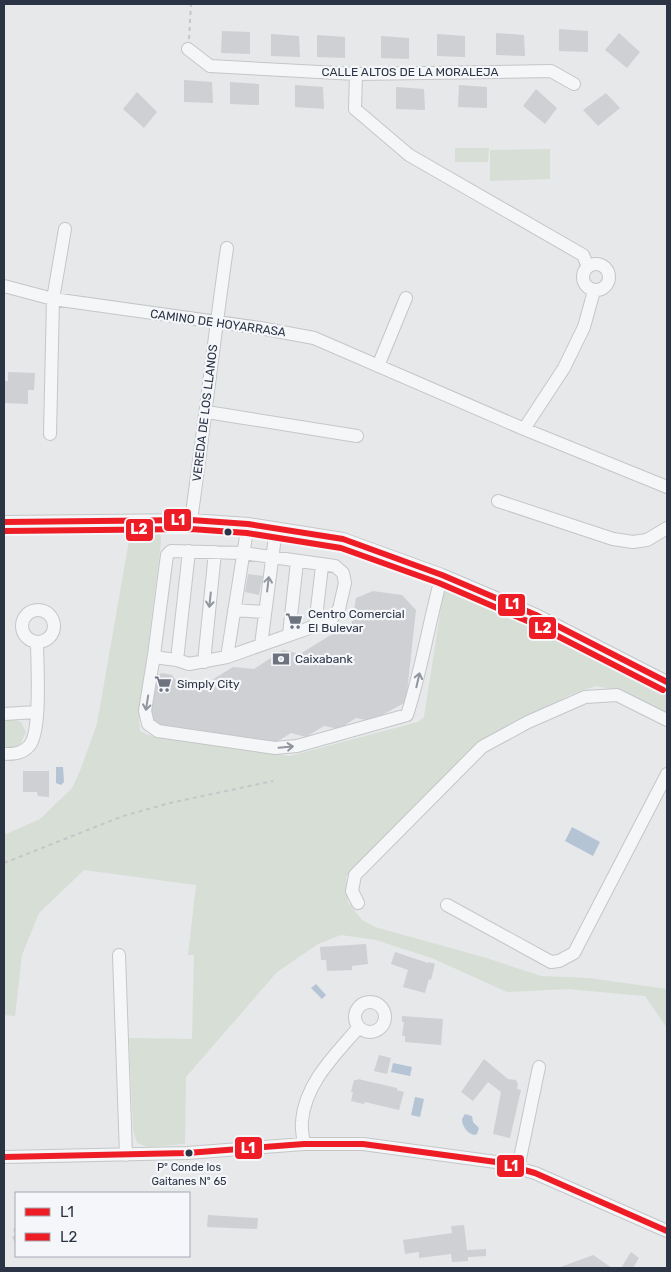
<svg xmlns="http://www.w3.org/2000/svg" width="671" height="1272" font-family="Rubik,sans-serif">
<style>
.green{fill:#d6ded6}
.water{fill:#b4c4d5}
.building{fill:#ced0d3}
.lines{fill:none;stroke-linecap:round;stroke-linejoin:round}
.minor-casing{stroke:#c4c6c8;stroke-width:14}
.path{stroke:#c5c6ca;stroke-width:2;stroke-dasharray:4 4;stroke-linecap:butt}
.minor{stroke:#f5f6f7;stroke-width:12}
.bus-1-casing{stroke:#f4f6f9;stroke-width:10}
.bus-2-casing{stroke:#f4f6f9;stroke-width:10}
.bus-1{stroke:#ee1c25;stroke-width:6}
.bus-2{stroke:#ee1c25;stroke-width:6}
.oneway{stroke:#90959e}
.bus-dot{fill:#2b3445;stroke:#f4f6f9;stroke-width:2}
.labels{text-anchor:middle;dominant-baseline:central;stroke-width:4.5;stroke-linejoin:round;paint-order:stroke}
.bus-label{font-size:11px;fill:#2b3445;stroke:#f4f6f9}
.street-label{font-size:12px;fill:#2b3445;stroke:#f4f6f9}
.poi-label{font-size:12px;fill:#2b3445;stroke:#f4f6f9;text-anchor:start}
.line-badge{stroke:#f4f6f9;stroke-width:2}
.badge-label{font-size:14px;text-anchor:middle;font-weight:bold;fill:#fff}
</style>
<rect width="100%" height="100%" fill="#e6e8ea"/>
<path class="green" d="M455,148H489L488,162H455Z
M550,149V179L490,181V150Z
M131,529H160L161,542L139,718L140,731L148,735L290,756L418,722L424,717L443,594L447,585L667,693V713L621,691L596,686L572,694L479,742L356,865L346,877L348,902L362,920L375,927L483,957L541,976L589,978L667,989V1028L645,996L567,989L507,992L434,959L376,940L341,935L318,944L277,972L186,1077L185,1144L148,1147L137,1143L133,1129L129,1038L192,1039L194,955H188L196,885L84,870L39,913L22,955L15,1016L4,1015V835L40,819L72,788L80,771L97,724Z
M4,718H9L21,722L26,732L20,745L13,748H4Z"/>
<path class="water" d="M56,767H63L64,782L61,785L56,783Z
M572,827L600,842L593,856L565,841Z
M316,984L326,995L322,999L311,988Z
M393,1063L412,1067L410,1076L391,1072Z
M415,1097L424,1099L420,1117L411,1115Z
M465,1114L472,1116L473,1122L479,1128L477,1134L474,1135C467,1133 462,1126 462,1119Z"/>
<path class="building" d="M559,29L588,31V52L559,51Z
M222,31L250,32V54L221,53Z
M496,33L524,35L525,56L496,55Z
M619,33L640,52L627,68L605,50Z
M271,34L299,36L300,57L271,56Z
M437,34L465,36V57L437,56Z
M317,35L345,37V58L317,57Z
M381,36L409,38V59L381,58Z
M184,80L212,82L213,103L184,102Z
M230,82L259,84V105L230,104Z
M295,85L323,87L324,109L295,107Z
M459,85L487,87V108L458,107Z
M396,87L424,89L425,110L396,109Z
M536,89L557,108L545,124L523,106Z
M137,92L157,112L144,128L123,109Z
M606,93L620,108L598,126L583,110Z
M8,372L35,373L34,390H28V404L4,403V381H8Z
M248,574L263,576L259,595L245,592Z
M373,591L402,595L416,610L406,702L371,721L356,718L339,729L324,726L306,737L291,733L275,743L162,728L150,717L154,677L162,673L172,675L178,683L202,686L233,667L254,669L283,650L300,654L334,633L350,634L356,598Z
M23,771H49V797L38,796L37,792H23Z
M366,944L368,964L352,966V970L327,971L326,960H321L320,947Z
M395,952L428,963L429,962L435,964L431,980L429,979L425,993L403,987L408,970L391,964Z
M402,1016L443,1019L441,1045L405,1042V1036H402L404,1022H402Z
M379,1055L391,1058L387,1074L374,1071Z
M484,1059L508,1079L516,1080L518,1084L517,1089L521,1090L510,1138L493,1134L501,1092L488,1082L473,1101L461,1092Z
M358,1079L397,1088V1090L404,1092L399,1110L365,1102L364,1104L351,1101L353,1092H351L354,1080H357Z
M208,1215L258,1218L257,1229L207,1227Z
M464,1225L467,1250L486,1249V1256L468,1257V1261L452,1262L451,1254L419,1258V1252L405,1254L403,1240L452,1233L451,1226Z
M16,1228V1242H15L12,1237L16,1235L13,1229Z
M631,1252L639,1258L633,1268H621Z
M593,1255L612,1268H558Z"/>
<g class="lines">
<g class="minor-casing">
<path id="minor" d="M188,49L210,66L356,74L551,71L574,84
M356,74L355,109L409,155L583,255L588,267
M583 277a13 13 0 1 1 26 0a13 13 0 1 1-26 0Z
M4,286L53,299L260,328L314,338L524,429L667,487
M378,366L406,298
M207,412L357,436
M524,429L564,368L584,327L594,291
M50,434L53,299L65,229
M498,501L613,539L633,542L647,540L667,528
M191,520C204,429 214,338 227,248
M4,522L191,520L248,524L343,539L442,575L536,615L667,682
M171,551L243,553L335,566L343,573L345,583L339,609L332,618L315,626L227,657L189,664L177,660L161,658L154,655L167,555Z
M234,610L265,612
M22 626a16 16 0 1 1 32 0a16 16 0 1 1-32 0Z
M315,626L322,566
M289,634L297,562
M261,645L276,529
M154,655L145,711L148,724L158,731L275,748L297,746L407,715C422,669 429,621 442,575
M227,657L248,524
M177,660L189,551
M204,662L215,552
M4,714L37,712
M4,754C13,754 22,754 29,746C42,733 37,663 37,642
M358,903L352,891L355,875L482,747L528,722L585,697L617,695L667,720
M447,905L551,962L559,961L574,953L667,774
M119,955L126,1155
M355 1017a15 15 0 1 1 30 0a15 15 0 1 1-30 0Z
M304,1144C303,1137 301,1128 302,1121C305,1083 336,1054 359,1027
M4,1157L187,1153L304,1144H363L496,1162L535,1173L667,1231
M518,1168L539,1067"/>
</g>
<path class="path" d="M189,39L191,4
M4,863L123,816L170,803L273,781"/>
<use href="#minor" class="minor"/>
<g class="bus-1-casing">
<path id="bus-1" d="M4,522L191,520L248,524L343,539L442,575L536,615L667,682
M4,1157L187,1153L304,1144H363L496,1162L535,1173L667,1231"/>
</g>
<g class="bus-2-casing">
<path id="bus-2" d="M4,531L191,529L247,533L341,548L439,583L532,623L663,690"/>
</g>
<use href="#bus-1" class="bus-1"/>
<use href="#bus-2" class="bus-2"/>
</g>
<defs><path id="oneway-shaft" d="M-6 0H5M1.5-3L5.5 0L1.5 3" fill="none" stroke-width="1.6" stroke-linecap="round" stroke-linejoin="round" transform="scale(1.25)"/></defs>
<g class="oneway">
<use href="#oneway-shaft" transform="translate(268 584) rotate(-83)"/>
<use href="#oneway-shaft" transform="translate(210 600) rotate(96)"/>
<use href="#oneway-shaft" transform="translate(418 680) rotate(-77)"/>
<use href="#oneway-shaft" transform="translate(147 703) rotate(99)"/>
<use href="#oneway-shaft" transform="translate(286 747) rotate(-5)"/>
</g>
<defs>
<g id="supermarket-bare" transform="scale(1.35)"><path d="M-6-5.5h2.5l.6 2H6L4.5 2H-2.5L-4.4-4H-6ZM-1.5 3.2a1.3 1.3 0 1 0 .1 0ZM3 3.2a1.3 1.3 0 1 0 .1 0Z" fill="#6c737f" stroke="#f4f6f9" stroke-width="2.5" paint-order="stroke"/></g>
<g id="bank-bare" transform="scale(1.35)"><path d="M-6-4H6V4H-6ZM0-2.3a2.3 2.3 0 1 0 0 4.6a2.3 2.3 0 1 0 0-4.6Z" fill="#6c737f" stroke="#f4f6f9" stroke-width="2.5" paint-order="stroke"/></g>
</defs>
<g fill-rule="evenodd">
<use href="#supermarket-bare" x="294" y="621"/>
<use href="#bank-bare" x="281" y="659"/>
<use href="#supermarket-bare" x="163" y="684"/>
</g>
<g class="bus-dot">
<circle cx="228" cy="532" r="4.5"/>
<circle cx="189" cy="1153" r="4.5"/>
</g>
<g class="labels">
<g class="bus-label">
<text x="189" y="1167">Pº Conde los<tspan x="189" dy="14">Gaitanes Nº 65</tspan></text>
</g>
<g class="street-label">
<text x="410" y="72">CALLE ALTOS DE LA MORALEJA</text>
<text transform="translate(218 323) rotate(8)">CAMINO DE HOYARRASA</text>
<text transform="translate(205 413) rotate(-83)">VEREDA DE LOS LLANOS</text>
</g>
<g class="poi-label">
<text x="308" y="614">Centro Comercial<tspan x="308" dy="14">El Bulevar</tspan></text>
<text x="295" y="659">Caixabank</text>
<text x="177" y="684">Simply City</text>
</g>
</g>
<g class="line-badge">
<rect x="163" y="508" width="29" height="24" rx="5" fill="#ee1c25"/>
<rect x="125" y="518" width="29" height="24" rx="5" fill="#ee1c25"/>
<rect x="497" y="593" width="29" height="24" rx="5" fill="#ee1c25"/>
<rect x="528" y="616" width="29" height="24" rx="5" fill="#ee1c25"/>
<rect x="234" y="1136" width="29" height="24" rx="5" fill="#ee1c25"/>
<rect x="496" y="1154" width="29" height="24" rx="5" fill="#ee1c25"/>
</g>
<g class="badge-label">
<text x="178" y="525">L1</text>
<text x="139" y="534">L2</text>
<text x="512" y="609">L1</text>
<text x="543" y="633">L2</text>
<text x="248" y="1153">L1</text>
<text x="511" y="1171">L1</text>
</g>
<rect width="671" height="1272" fill="none" stroke="#2b3445" stroke-width="10"/>
<rect x="15" y="1192" width="175" height="65" fill="#f4f6f9" stroke="#a4a8b1"/>
<rect x="25" y="1208" width="25" height="8" fill="#ee1c25" stroke="#a4a8b1"/>
<text x="60" y="1217" font-size="15" fill="#2b3445">L1</text>
<rect x="25" y="1233" width="25" height="8" fill="#ee1c25" stroke="#a4a8b1"/>
<text x="60" y="1242" font-size="15" fill="#2b3445">L2</text>
</svg>
